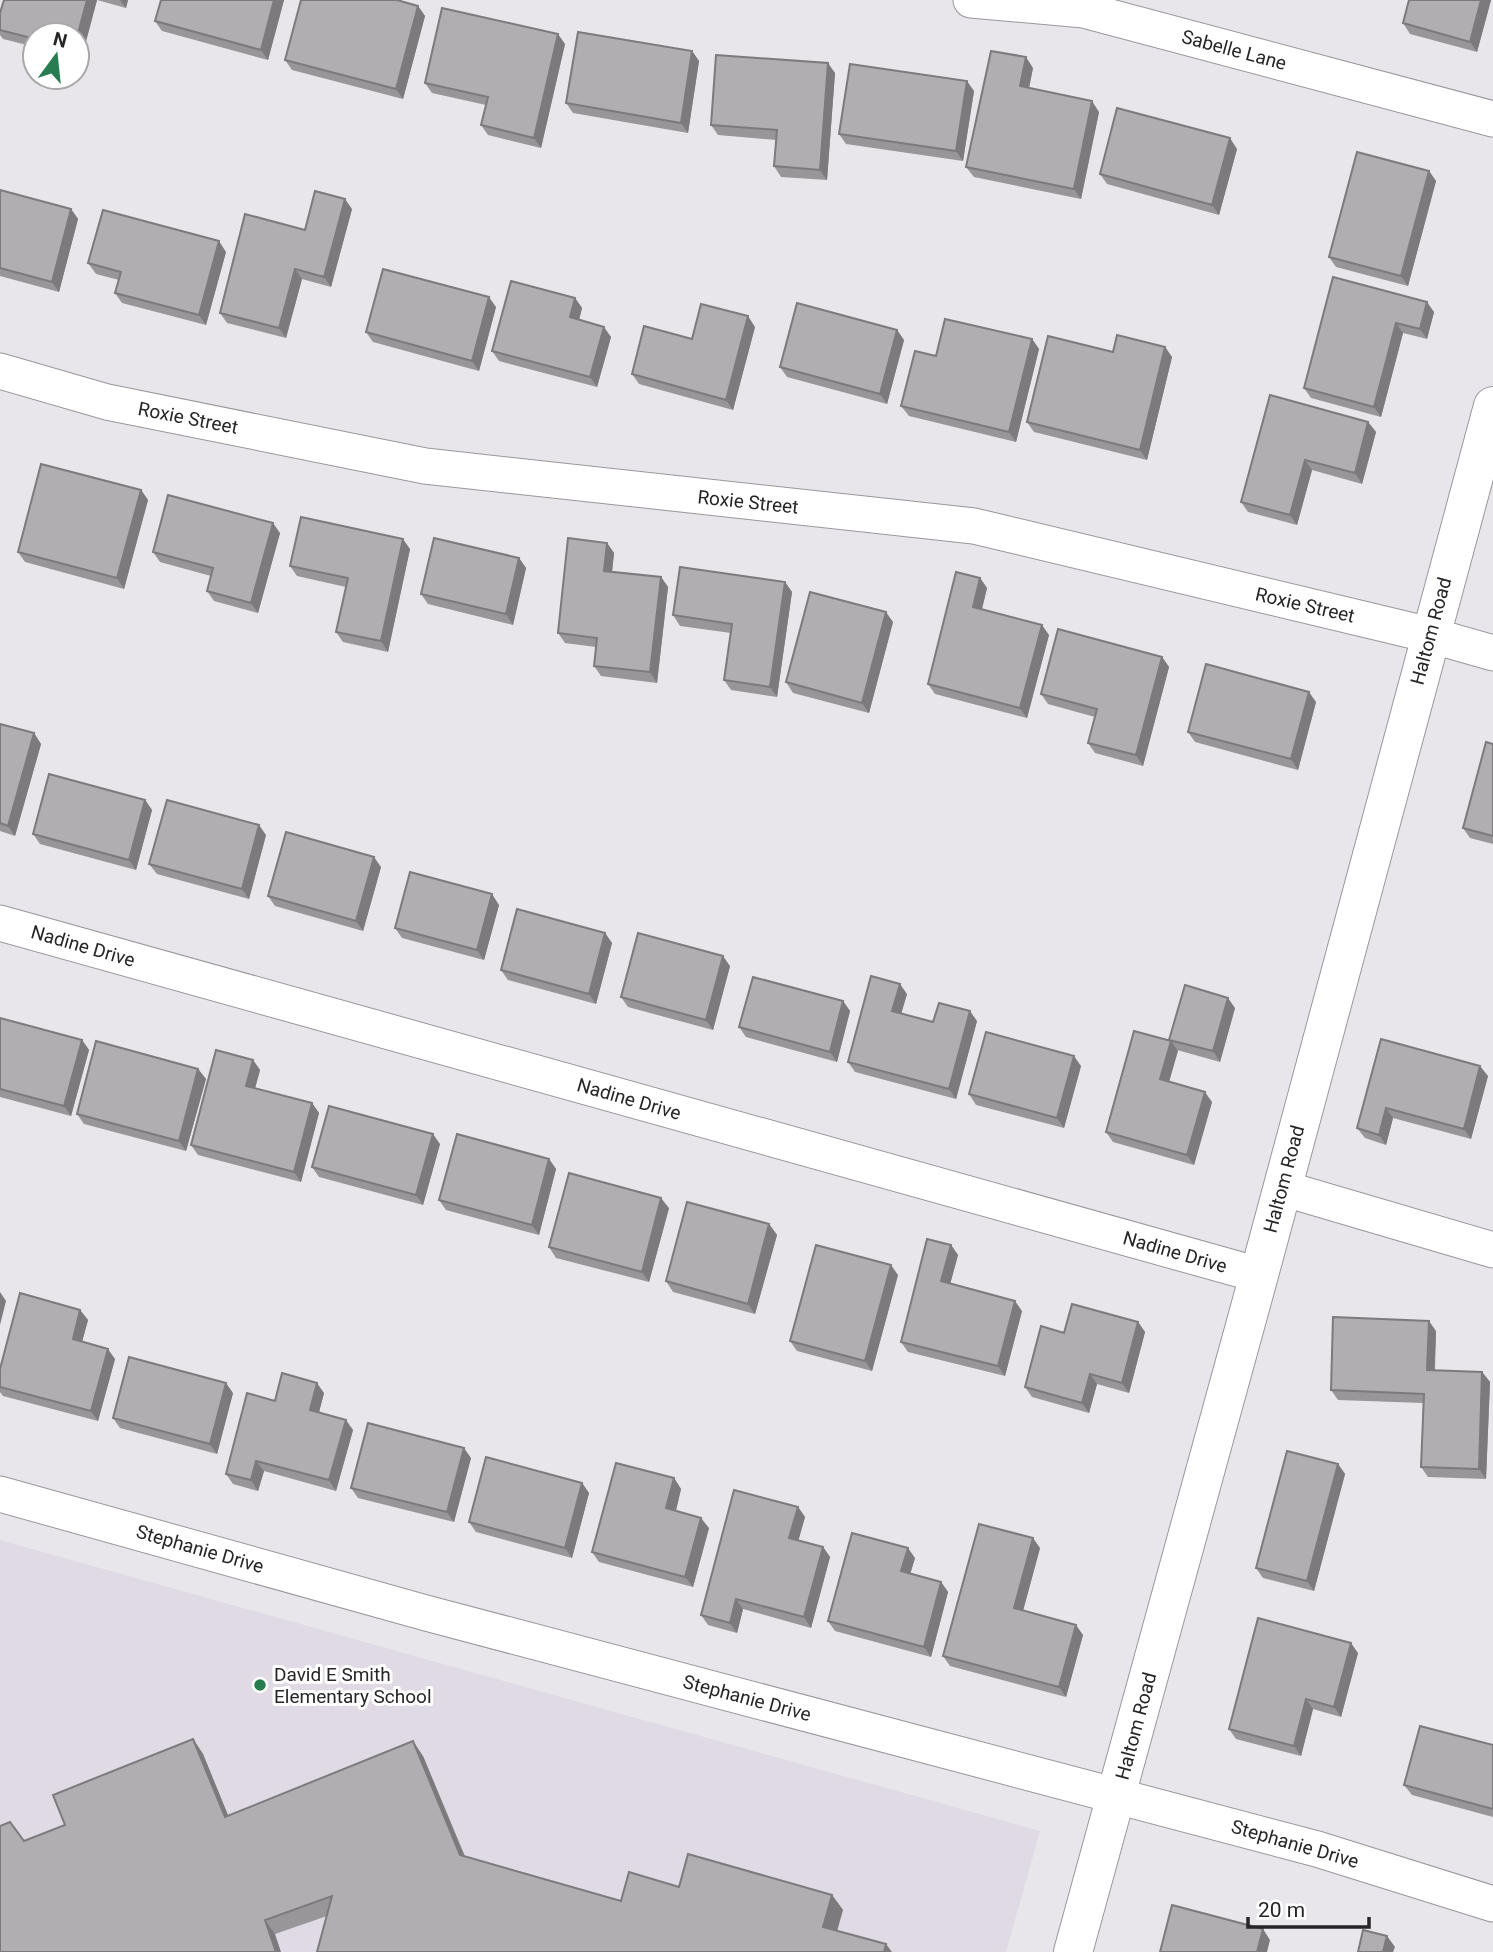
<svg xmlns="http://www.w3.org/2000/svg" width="1493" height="1952" font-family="Roboto,sans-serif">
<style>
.built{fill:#e0dae5}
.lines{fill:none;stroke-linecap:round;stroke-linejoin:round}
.minor-casing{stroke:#9a979b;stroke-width:37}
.secondary-casing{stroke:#9a979b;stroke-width:40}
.minor{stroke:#fff;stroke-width:35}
.secondary{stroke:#fff;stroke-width:38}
.wall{fill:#989699}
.shaded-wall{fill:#7c7a7d}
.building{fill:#b1aeb2;stroke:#7c7a7d;stroke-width:2}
.poi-dot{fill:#287d50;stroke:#fff;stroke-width:2.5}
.labels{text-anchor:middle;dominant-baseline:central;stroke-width:6;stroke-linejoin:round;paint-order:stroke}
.street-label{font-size:19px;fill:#262527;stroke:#fff}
.poi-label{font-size:19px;fill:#262527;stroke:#fff;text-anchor:start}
</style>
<rect width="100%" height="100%" fill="#e8e6ea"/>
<path class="built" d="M0,1540L1040,1831L1006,1952H0Z"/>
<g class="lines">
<g class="minor-casing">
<path id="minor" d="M971,0L1084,10L1493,119
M0,371L107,402L425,466L974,526L1430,635L1493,653
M0,923L1259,1275
M1282,1188L1493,1250
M0,1494L426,1613L1317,1849L1493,1904"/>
</g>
<g class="secondary-casing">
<path id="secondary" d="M1073,1952L1259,1275L1493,406"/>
</g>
<use href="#minor" class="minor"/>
<use href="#secondary" class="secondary"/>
</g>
<path class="wall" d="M4,0H128L126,8L97,0L81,60L77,59V35H35V47L3,39L0,35V13Z
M161,0H284L268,60L162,31L155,21Z
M1491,0L1477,52L1410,34L1403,23Z
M418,6L425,16L403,99L292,70L285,60Z
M565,44L541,148L488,135L481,125L486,105L432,93L425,83Z
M692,51L699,61L688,133L573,113L566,103Z
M1033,68L1029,88L1099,112L1081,199L974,177L966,167Z
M835,73L827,180L781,177L774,166L776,140L718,135L711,125Z
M974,91L963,161L846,144L839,134Z
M1237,149L1219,215L1107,184L1100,174Z
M1429,171L1436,181L1408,286L1336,267L1329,257Z
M0,190L71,209L78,219L59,292L0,276Z
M352,209L331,287L302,279L286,338L227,323L220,313L305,230Z
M226,252L206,325L122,303L115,293L119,280L96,274L88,263Z
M1333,277L1434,312L1427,339L1403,333L1381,417L1311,398L1304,388Z
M575,298L582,308L579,320L611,337L597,387L499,361L492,351Z
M496,307L479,371L373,342L366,332Z
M755,327L733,410L639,384L632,374L692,339Z
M897,330L904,340L887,404L787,377L780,367Z
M1032,339L1039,349L1016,442L909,416L901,406L936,356Z
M1165,347L1172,357L1147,460L1034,432L1027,422L1113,352Z
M1270,395L1368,422L1376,432L1362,484L1312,470L1297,525L1248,512L1241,502Z
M141,490L148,500L124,589L25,562L18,552Z
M280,533L258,613L214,601L207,591L211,576L160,562L153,552Z
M607,543L614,553L612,572L661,577L668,587L657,683L601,676L594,666L596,647L565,643L558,633Z
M410,549L388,652L343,642L336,632L346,587L297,576L290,566Z
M519,558L526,568L513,625L428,604L421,594Z
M980,578L987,588L982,609L1049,635L1027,718L935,694L928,684Z
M785,582L792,592L777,697L731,690L724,680L731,633L680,626L673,615Z
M893,622L869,713L793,693L786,682Z
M1162,657L1169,667L1143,766L1095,753L1088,743L1095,717L1048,704L1041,694Z
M1316,702L1298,770L1195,742L1188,732Z
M0,724L34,733L41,744L15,836L0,831Z
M1493,744V844L1470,838L1463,828Z
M145,800L152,810L136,870L40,844L33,834Z
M266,835L249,899L157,874L149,864Z
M381,867L363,931L275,906L268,896Z
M499,905L484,960L402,938L395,928Z
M605,933L612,943L596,1004L508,980L501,970Z
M730,966L713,1030L628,1007L621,997Z
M907,994L901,1014L933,1022L977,1021L956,1099L855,1072L848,1062Z
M843,1001L850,1011L837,1062L746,1037L739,1027Z
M1235,1008L1220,1062L1177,1050L1169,1082L1212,1102L1194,1165L1113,1142L1106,1132L1169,1040Z
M0,1018L82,1040L89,1050L71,1116L0,1097Z
M1381,1039L1488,1076L1471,1139L1393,1118L1386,1145L1365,1138L1357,1128Z
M253,1060L260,1070L255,1088L312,1103L319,1113L301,1182L198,1155L191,1145Z
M1081,1066L1064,1128L976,1105L969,1094Z
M198,1069L206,1079L186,1151L84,1124L77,1114Z
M440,1144L423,1205L319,1177L312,1167Z
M549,1159L556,1169L539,1235L446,1210L439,1200Z
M669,1208L649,1282L556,1258L549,1247Z
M769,1224L777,1235L755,1314L673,1292L666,1281Z
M951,1245L958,1255L950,1284L1022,1311L1005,1376L908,1352L901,1342Z
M898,1275L872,1371L797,1351L790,1341Z
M80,1310L88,1320L82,1342L115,1359L98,1421L3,1396L0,1392V1369Z
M1138,1322L1145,1332L1129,1393L1097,1384L1089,1413L1032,1397L1025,1387L1064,1333Z
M1436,1331L1435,1370L1482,1372L1490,1382L1486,1479L1428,1477L1421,1467L1423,1403L1338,1400L1331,1390Z
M233,1393L217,1454L120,1428L113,1418Z
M324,1393L319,1412L353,1430L336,1491L264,1471L258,1491L233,1484L226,1474L275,1401Z
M471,1458L454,1522L358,1498L351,1488Z
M1338,1464L1345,1474L1314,1591L1263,1578L1256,1568Z
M674,1478L681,1489L676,1511L709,1528L693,1587L599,1562L592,1552Z
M582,1483L589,1493L572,1558L476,1532L469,1522Z
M798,1507L805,1517L798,1541L823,1547L830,1557L811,1628L743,1609L737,1633L708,1625L701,1615Z
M1040,1548L1023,1611L1083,1635L1066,1697L950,1666L943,1656Z
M915,1558L910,1574L941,1582L948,1592L931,1657L835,1631L828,1621Z
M1358,1653L1341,1717L1313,1709L1301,1756L1236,1739L1229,1729Z
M193,1739L203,1754L228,1816L423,1756L465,1856L621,1901L679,1887L832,1895L843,1910L327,1916L275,1934L24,1841L65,1825Z
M1493,1745V1817L1412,1795L1404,1785Z"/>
<path class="shaded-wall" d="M87,0H97L81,60L77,54V37Z
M120,0H128L126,8Z
M274,0H284L268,60L261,50Z
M1481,0H1491L1477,52L1470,42Z
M418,6L425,16L403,99L396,89Z
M558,34L565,44L541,148L534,138Z
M692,51L699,61L688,133L681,123Z
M1026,57L1033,68L1027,97L1020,86Z
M828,63L835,73L827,180L820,170Z
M967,81L974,91L963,161L956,151Z
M1092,101L1099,112L1081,199L1074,189Z
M1230,138L1237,149L1219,215L1212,205Z
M1429,171L1436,181L1408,286L1401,276Z
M345,199L352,209L331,287L324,277Z
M71,209L78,219L59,292L52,282Z
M219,241L226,252L206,325L199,315Z
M295,269L302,279L286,338L279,328Z
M489,297L496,307L479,371L472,361Z
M575,298L582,308L577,328L570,317Z
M1427,302L1434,312L1427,339L1420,329Z
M748,316L755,327L733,410L726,400Z
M1396,323L1403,333L1381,417L1374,407Z
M604,327L611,337L597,387L590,377Z
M897,330L904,340L887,404L880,394Z
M1032,339L1039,349L1016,442L1009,432Z
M1165,347L1172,357L1147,460L1140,450Z
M1368,422L1376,432L1362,484L1355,473Z
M1305,460L1312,470L1297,525L1290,515Z
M141,490L148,500L124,589L117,578Z
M273,523L280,533L258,613L251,603Z
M403,539L410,549L388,652L381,641Z
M607,543L614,553L611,581L604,571Z
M519,558L526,568L513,625L506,614Z
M661,577L668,587L657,683L650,672Z
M980,578L987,588L980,617L973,607Z
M785,582L792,592L777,697L770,687Z
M886,612L893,622L869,713L862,703Z
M1042,625L1049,635L1027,718L1020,708Z
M1162,657L1169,667L1143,766L1136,755Z
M1309,692L1316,702L1298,770L1291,759Z
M34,733L41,744L15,836L8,826Z
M145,800L152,810L136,870L129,860Z
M259,825L266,835L249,899L242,889Z
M374,857L381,867L363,931L356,921Z
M492,894L499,905L484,960L477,950Z
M605,933L612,943L596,1004L589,994Z
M723,956L730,966L713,1030L706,1020Z
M900,984L907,994L899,1021L892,1011Z
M1228,998L1235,1008L1220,1062L1213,1051Z
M843,1001L850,1011L837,1062L830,1052Z
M970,1011L977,1021L956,1099L949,1089Z
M82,1040L89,1050L71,1116L64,1106Z
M1171,1041L1178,1051L1167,1089L1160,1079Z
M1074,1056L1081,1066L1064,1128L1057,1118Z
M253,1060L260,1070L253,1096L246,1086Z
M1480,1066L1488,1076L1471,1139L1464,1129Z
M198,1069L206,1079L186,1151L179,1141Z
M1205,1092L1212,1102L1194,1165L1187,1155Z
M312,1103L319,1113L301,1182L294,1172Z
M1386,1108L1393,1118L1386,1145L1379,1135Z
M433,1134L440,1144L423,1205L416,1195Z
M549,1159L556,1169L539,1235L532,1225Z
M661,1198L669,1208L649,1282L642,1272Z
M769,1224L777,1235L755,1314L748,1304Z
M951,1245L958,1255L948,1292L941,1281Z
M891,1265L898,1275L872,1371L865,1361Z
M0,1292L6,1301L0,1325Z
M1015,1301L1022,1311L1005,1376L998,1366Z
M80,1310L88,1320L80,1349L73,1339Z
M1429,1321L1436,1331L1434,1380L1427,1370Z
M1138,1322L1145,1332L1129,1393L1122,1383Z
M108,1349L115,1359L98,1421L91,1411Z
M1482,1372L1490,1382L1486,1479L1479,1469Z
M1090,1374L1097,1384L1089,1413L1082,1403Z
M226,1383L233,1393L217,1454L210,1444Z
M317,1383L324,1393L317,1420L310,1410Z
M346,1420L353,1430L336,1491L329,1480Z
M464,1448L471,1458L454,1522L447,1512Z
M256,1461L264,1471L258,1491L251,1480Z
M1338,1464L1345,1474L1314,1591L1307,1581Z
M674,1478L681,1489L674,1518L666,1508Z
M582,1483L589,1493L572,1558L565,1548Z
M798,1507L805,1517L796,1549L789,1538Z
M701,1518L709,1528L693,1587L685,1577Z
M1033,1538L1040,1548L1021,1618L1014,1608Z
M823,1547L830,1557L811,1628L804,1617Z
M908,1548L915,1558L908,1581L901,1571Z
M941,1582L948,1592L931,1657L924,1647Z
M736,1599L743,1609L737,1633L730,1623Z
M1076,1625L1083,1635L1066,1697L1059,1687Z
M1351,1643L1358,1653L1341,1717L1334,1707Z
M1306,1699L1313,1709L1301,1756L1294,1746Z
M193,1739L203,1754L235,1832L225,1817Z
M413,1741L423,1756L470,1870L460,1855Z
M832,1895L843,1910L834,1942L823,1927Z
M265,1920L275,1934L281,1952H276Z
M1263,1929L1270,1940L1267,1952H1257Z
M1387,1936L1395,1947L1393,1952H1383Z
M886,1944L892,1952H884Z"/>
<path class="building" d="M4,0H87L77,37V35H35V39L0,30V13Z
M161,0H274L261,50L155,21Z
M301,0H397L418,6L396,89L285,60Z
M1409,0H1481L1470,42L1403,23Z
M442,8L558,34L534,138L481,125L488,97L425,83Z
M578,32L692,51L681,123L566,103Z
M991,51L1026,57L1020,86L1092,101L1074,189L966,167Z
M716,55L828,63L820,170L774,166L777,130L711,125Z
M850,64L967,81L956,151L839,134Z
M1117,108L1230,138L1212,205L1100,174Z
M1357,152L1429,171L1401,276L1329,257Z
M0,190L71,209L52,282L0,268Z
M315,191L345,199L324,277L295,269L279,328L220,313L245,214L305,230Z
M103,210L219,241L199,315L115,293L121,272L88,263Z
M383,269L489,297L472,361L366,332Z
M1333,277L1427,302L1420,329L1396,323L1374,407L1304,388Z
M511,281L575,298L570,317L604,327L590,377L492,351Z
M797,303L897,330L880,394L780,367Z
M701,304L748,316L726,400L632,374L644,326L692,339Z
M945,319L1032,339L1009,432L901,406L915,351L936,356Z
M1117,335L1165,347L1140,450L1027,422L1048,336L1113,352Z
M1270,395L1368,422L1355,473L1305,460L1290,515L1241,502Z
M41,464L141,490L117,578L18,552Z
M168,495L273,523L251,603L207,591L213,568L153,552Z
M301,517L403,539L381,641L336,632L348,578L290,566Z
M434,538L519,558L506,614L421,594Z
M568,538L607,543L604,571L661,577L650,672L594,666L597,638L558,633Z
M680,567L785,582L770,687L724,680L732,624L673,615Z
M956,572L980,578L973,607L1042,625L1020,708L928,684Z
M810,592L886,612L862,703L786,682Z
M1058,629L1162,657L1136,755L1088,743L1097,709L1041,694Z
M1206,664L1309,692L1291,759L1188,732Z
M0,724L34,733L8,826L0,823Z
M1486,742L1493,744V836L1463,828Z
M49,774L145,800L129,860L33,834Z
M167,800L259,825L242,889L149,864Z
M286,832L374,857L356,921L268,896Z
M410,872L492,894L477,950L395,928Z
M517,909L605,933L589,994L501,970Z
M638,933L723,956L706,1020L621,997Z
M871,976L900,984L892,1011L933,1022L939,1003L970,1011L949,1089L848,1062Z
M753,977L843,1001L830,1052L739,1027Z
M1185,985L1228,998L1213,1051L1169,1040Z
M0,1018L82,1040L64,1106L0,1089Z
M1134,1031L1171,1041L1160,1079L1205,1092L1187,1155L1106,1132Z
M986,1032L1074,1056L1057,1118L969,1094Z
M1381,1039L1480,1066L1464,1129L1386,1108L1379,1135L1357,1128Z
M96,1041L198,1069L179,1141L77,1114Z
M216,1050L253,1060L246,1086L312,1103L294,1172L191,1145Z
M329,1106L433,1134L416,1195L312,1167Z
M457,1134L549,1159L532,1225L439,1200Z
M569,1173L661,1198L642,1272L549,1247Z
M687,1202L769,1224L748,1304L666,1281Z
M927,1239L951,1245L941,1281L1015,1301L998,1366L901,1342Z
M816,1245L891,1265L865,1361L790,1341Z
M20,1293L80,1310L73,1339L108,1349L91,1411L0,1387V1369Z
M1072,1304L1138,1322L1122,1383L1090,1374L1082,1403L1025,1387L1041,1326L1064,1333Z
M1333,1317L1429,1321L1427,1370L1482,1372L1479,1469L1421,1467L1424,1394L1331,1390Z
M129,1357L226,1383L210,1444L113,1418Z
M282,1373L317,1383L310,1410L346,1420L329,1480L256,1461L251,1480L226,1474L247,1393L275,1401Z
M368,1423L464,1448L447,1512L351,1488Z
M1287,1451L1338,1464L1307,1581L1256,1568Z
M486,1457L582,1483L565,1548L469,1522Z
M616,1463L674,1478L666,1508L701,1518L685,1577L592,1552Z
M734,1490L798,1507L789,1538L823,1547L804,1617L736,1599L730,1623L701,1615Z
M979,1524L1033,1538L1014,1608L1076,1625L1059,1687L943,1656Z
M852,1533L908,1548L901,1571L941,1582L924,1647L828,1621Z
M1258,1618L1351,1643L1334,1707L1306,1699L1294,1746L1229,1729Z
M1420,1726L1493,1745V1809L1404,1785Z
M193,1739L225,1817L413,1741L460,1855L621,1901L629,1872L679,1887L688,1854L832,1895L823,1927L886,1944L884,1952H317L332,1896L265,1920L276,1952H0V1826L10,1822L24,1841L65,1825L53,1795Z
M1172,1905L1263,1929L1257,1952H1160Z
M1363,1930L1387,1936L1383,1952H1358Z"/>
<circle class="poi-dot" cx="260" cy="1685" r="7"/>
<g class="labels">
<g class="street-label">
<text transform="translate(1234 50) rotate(15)">Sabelle Lane</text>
<text transform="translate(188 418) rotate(11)">Roxie Street</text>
<text transform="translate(748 502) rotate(6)">Roxie Street</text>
<text transform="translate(1305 605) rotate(13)">Roxie Street</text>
<text transform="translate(1431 631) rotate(-75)">Haltom Road</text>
<text transform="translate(83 946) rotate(16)">Nadine Drive</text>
<text transform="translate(629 1099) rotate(16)">Nadine Drive</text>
<text transform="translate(1284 1179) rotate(-75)">Haltom Road</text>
<text transform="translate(1175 1252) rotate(16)">Nadine Drive</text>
<text transform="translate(200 1549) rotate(16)">Stephanie Drive</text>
<text transform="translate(747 1698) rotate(15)">Stephanie Drive</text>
<text transform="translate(1136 1726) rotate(-75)">Haltom Road</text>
<text transform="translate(1295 1844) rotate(16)">Stephanie Drive</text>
</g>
<g class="poi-label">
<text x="274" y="1674">David E Smith<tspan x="274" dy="22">Elementary School</tspan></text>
</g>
</g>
<g transform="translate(56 56) rotate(15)"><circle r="33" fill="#ffffff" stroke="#a8a8a9" stroke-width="2"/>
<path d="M0-5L12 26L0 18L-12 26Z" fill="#287d50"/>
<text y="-10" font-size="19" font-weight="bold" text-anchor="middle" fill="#262527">N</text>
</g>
<path d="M1248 1917v10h121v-10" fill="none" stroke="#262527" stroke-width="3.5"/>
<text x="1258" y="1917" font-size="21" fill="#262527" stroke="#ffffff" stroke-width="5" paint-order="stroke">20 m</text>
</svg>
